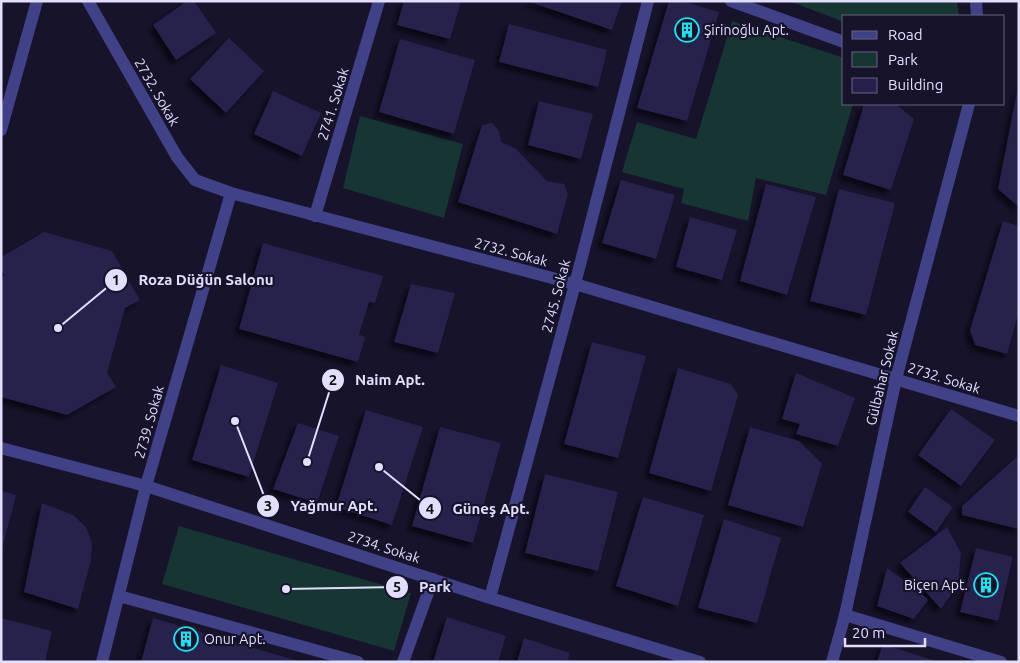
<svg xmlns="http://www.w3.org/2000/svg" width="1020" height="663" viewBox="0 0 1020 663" font-family="Ubuntu,sans-serif">
<defs>
<filter id="shadow"><feDropShadow dx="-4.5" dy="4.5" stdDeviation="2.5" flood-color="#0009"/></filter>
</defs>
<rect width="100%" height="100%" fill="#16132b"/>
<!-- green -->
<path fill="#163533" d="M 789,1 L 957,1 L 959,16 L 844,16 L 844,22 Z
M 732,21 L 844,58 L 844,104 L 853,104 L 826,195 L 756,178 L 748,221 L 681,203 L 684,189 L 622,172 L 637,122 L 696,139 Z
M 360,116 L 463,144 L 444,218 L 343,188 Z
M 179,526 L 411,593 L 394,651 L 162,584 Z"/>
<!-- building -->
<path fill="#27204c" filter="url(#shadow)" d="M 187,1 L 194,1 L 216,33 L 176,60 L 153,25 Z
M 404,1 L 461,1 L 450,39 L 397,25 Z
M 527,1 L 622,1 L 612,30 Z
M 669,1 L 682,1 L 719,12 L 687,121 L 637,108 Z
M 509,24 L 607,50 L 598,87 L 499,62 Z
M 229,38 L 264,71 L 226,113 L 190,79 Z
M 400,39 L 475,60 L 454,134 L 379,112 Z
M 1018,87 L 1019,87 L 1019,207 L 998,189 Z
M 273,91 L 321,113 L 302,156 L 254,134 Z
M 539,101 L 593,114 L 581,159 L 528,145 Z
M 864,104 L 896,104 L 914,119 L 891,190 L 843,175 Z
M 492,123 L 499,131 L 501,142 L 515,148 L 547,181 L 564,184 L 568,194 L 557,234 L 458,202 L 482,125 Z
M 621,180 L 675,195 L 656,259 L 602,243 Z
M 766,184 L 816,197 L 787,295 L 740,281 Z
M 839,189 L 895,203 L 866,315 L 810,301 Z
M 690,217 L 737,230 L 722,280 L 676,267 Z
M 1003,221 L 1019,226 L 1019,311 L 1007,354 L 975,345 L 970,330 Z
M 44,232 L 112,251 L 140,300 L 125,308 L 107,373 L 116,387 L 67,415 L 1,397 L 1,284 L 4,274 L 1,270 L 1,257 Z
M 263,243 L 383,276 L 375,303 L 369,302 L 359,335 L 365,337 L 358,362 L 239,329 Z
M 411,284 L 455,293 L 438,353 L 394,342 Z
M 592,342 L 646,356 L 618,458 L 564,444 Z
M 221,365 L 278,383 L 249,477 L 192,460 Z
M 678,368 L 731,384 L 738,395 L 711,491 L 649,473 Z
M 796,373 L 855,398 L 838,446 L 796,434 L 800,424 L 782,419 Z
M 951,409 L 995,440 L 961,486 L 918,455 Z
M 366,410 L 423,427 L 392,525 L 336,507 Z
M 298,423 L 339,436 L 317,503 L 273,489 Z
M 440,427 L 501,443 L 473,543 L 412,526 Z
M 750,427 L 799,441 L 822,464 L 803,527 L 728,505 Z
M 1019,455 L 1019,529 L 962,515 L 962,506 Z
M 545,474 L 618,492 L 598,571 L 525,553 Z
M 925,487 L 953,507 L 936,532 L 908,512 Z
M 1,491 L 16,495 L 2,549 L 1,549 Z
M 643,497 L 704,515 L 678,606 L 616,586 Z
M 42,503 L 73,515 L 86,527 L 92,543 L 91,560 L 78,609 L 24,592 Z
M 724,519 L 781,538 L 757,623 L 698,608 Z
M 947,527 L 961,553 L 958,585 L 941,609 L 900,563 Z
M 976,548 L 1013,557 L 998,621 L 960,612 Z
M 887,568 L 918,590 L 928,600 L 914,619 L 877,606 Z
M 447,617 L 506,636 L 498,662 L 433,662 Z
M 1,618 L 52,631 L 45,662 L 1,662 Z
M 153,618 L 298,661 L 298,662 L 141,662 Z
M 524,638 L 570,653 L 567,662 L 517,662 Z
M 883,644 L 932,660 L 931,662 L 877,662 Z"/>
<g fill="none" stroke-linecap="round" stroke-linejoin="round">
<!-- minor -->
<path stroke="#414188" stroke-width="12" d="M 88,1 L 177,157 L 195,180 L 231,193 L 575,284 L 1019,416
M 731,1 L 844,42
M 1,130 L 37,1
M 315,216 L 379,1
M 1,448 L 146,486 L 490,598 L 700,662
M 119,596 L 358,662
M 490,598 L 575,284 L 648,1
M 845,615 L 1001,662
M 102,662 L 146,486 L 231,193
M 403,662 L 433,579"/>
<!-- tertiary -->
<path stroke="#414188" stroke-width="12" d="M 976,1 L 977,16
M 832,662 L 845,615 L 896,379 L 969,104"/>
</g>
<!-- icons -->
<defs>
<g id="building-ring" transform="scale(1.25)"><circle r="9.5" fill="#16132b" stroke="#15e6f3" stroke-width="1.5"/><path d="M-4-6H4V6H1V3H-1V6H-4ZM-2.5-4.3h1.7v1.8h-1.7ZM.8-4.3h1.7v1.8H.8ZM-2.5-1h1.7V.8h-1.7ZM.8-1h1.7V.8H.8Z" fill="#15e6f3"/></g>
</defs>
<g fill-rule="evenodd">
<use href="#building-ring" x="687" y="30"/>
<use href="#building-ring" x="986" y="585"/>
<use href="#building-ring" x="186" y="639"/>
</g>
<g text-anchor="middle" dominant-baseline="central" stroke-width="4.5" stroke-linejoin="round" paint-order="stroke">
<!-- poi labels -->
<g font-size="14" fill="#e1dffd" stroke="#16132b" text-anchor="start">
<text x="704" y="30">Şirinoğlu Apt.</text>
<text x="968" y="585" text-anchor="end">Biçen Apt.</text>
<text x="204" y="639">Onur Apt.</text>
</g>
<!-- street labels -->
<g font-size="14" fill="#e1dffd" stroke="#16132b">
<text transform="translate(157 92) rotate(60)">2732. Sokak</text>
<text transform="translate(333 104) rotate(-73)">2741. Sokak</text>
<text transform="translate(511 252) rotate(15)">2732. Sokak</text>
<text transform="translate(556 296) rotate(-75)">2745. Sokak</text>
<text transform="translate(882 378) rotate(-76)">Gülbahar Sokak</text>
<text transform="translate(944 378) rotate(17)">2732. Sokak</text>
<text transform="translate(149 422) rotate(-74)">2739. Sokak</text>
<text transform="translate(384 547) rotate(18)">2734. Sokak</text>
</g>
</g>
<!-- callouts -->
<path fill="none" stroke="#e1dffd" stroke-width="2" d="M58 328L116 280M307 462L333 380M235 421L268 506M379 467L430 508M286 589L397 587"/>
<g fill="#e1dffd" stroke="#16132b" stroke-width="2">
<circle cx="58" cy="328" r="5"/>
<circle cx="307" cy="462" r="5"/>
<circle cx="235" cy="421" r="5"/>
<circle cx="379" cy="467" r="5"/>
<circle cx="286" cy="589" r="5"/>
<circle cx="116" cy="280" r="12"/>
<circle cx="333" cy="380" r="12"/>
<circle cx="268" cy="506" r="12"/>
<circle cx="430" cy="508" r="12"/>
<circle cx="397" cy="587" r="12"/>
</g>
<g font-size="15" text-anchor="middle" font-weight="bold" fill="#111">
<text x="116" y="285">1</text>
<text x="333" y="385">2</text>
<text x="268" y="511">3</text>
<text x="430" y="514">4</text>
<text x="397" y="592">5</text>
</g>
<g font-size="15" text-anchor="middle" font-weight="bold" fill="#e1dffd" stroke="#16132b" stroke-width="4.5" stroke-linejoin="round" paint-order="stroke">
<text x="206" y="285">Roza Düğün Salonu</text>
<text x="390" y="385">Naim Apt.</text>
<text x="334" y="511">Yağmur Apt.</text>
<text x="491" y="514">Güneş Apt.</text>
<text x="435" y="592">Park</text>
</g>
<!-- border -->
<rect width="1020" height="663" fill="none" stroke="#e1dffd" stroke-width="5"/>
<!-- legend -->
<rect x="842" y="15" width="162" height="90" fill="#16132b" stroke="#67657f"/>
<rect x="852" y="31" width="25" height="8" fill="#414188" stroke="#67657f"/>
<text x="888" y="40" font-size="15" fill="#e1dffd">Road</text>
<rect x="852" y="52" width="25" height="15" fill="#163533" stroke="#67657f"/>
<text x="888" y="65" font-size="15" fill="#e1dffd">Park</text>
<rect x="852" y="78" width="25" height="15" fill="#27204c" stroke="#67657f"/>
<text x="888" y="90" font-size="15" fill="#e1dffd">Building</text>
<!-- scale -->
<path d="M845 638v8h80v-8" fill="none" stroke="#e1dffd" stroke-width="2.5"/>
<text x="852" y="638" font-size="15" fill="#e1dffd" stroke="#16132b" stroke-width="4" paint-order="stroke">20 m</text>
</svg>
